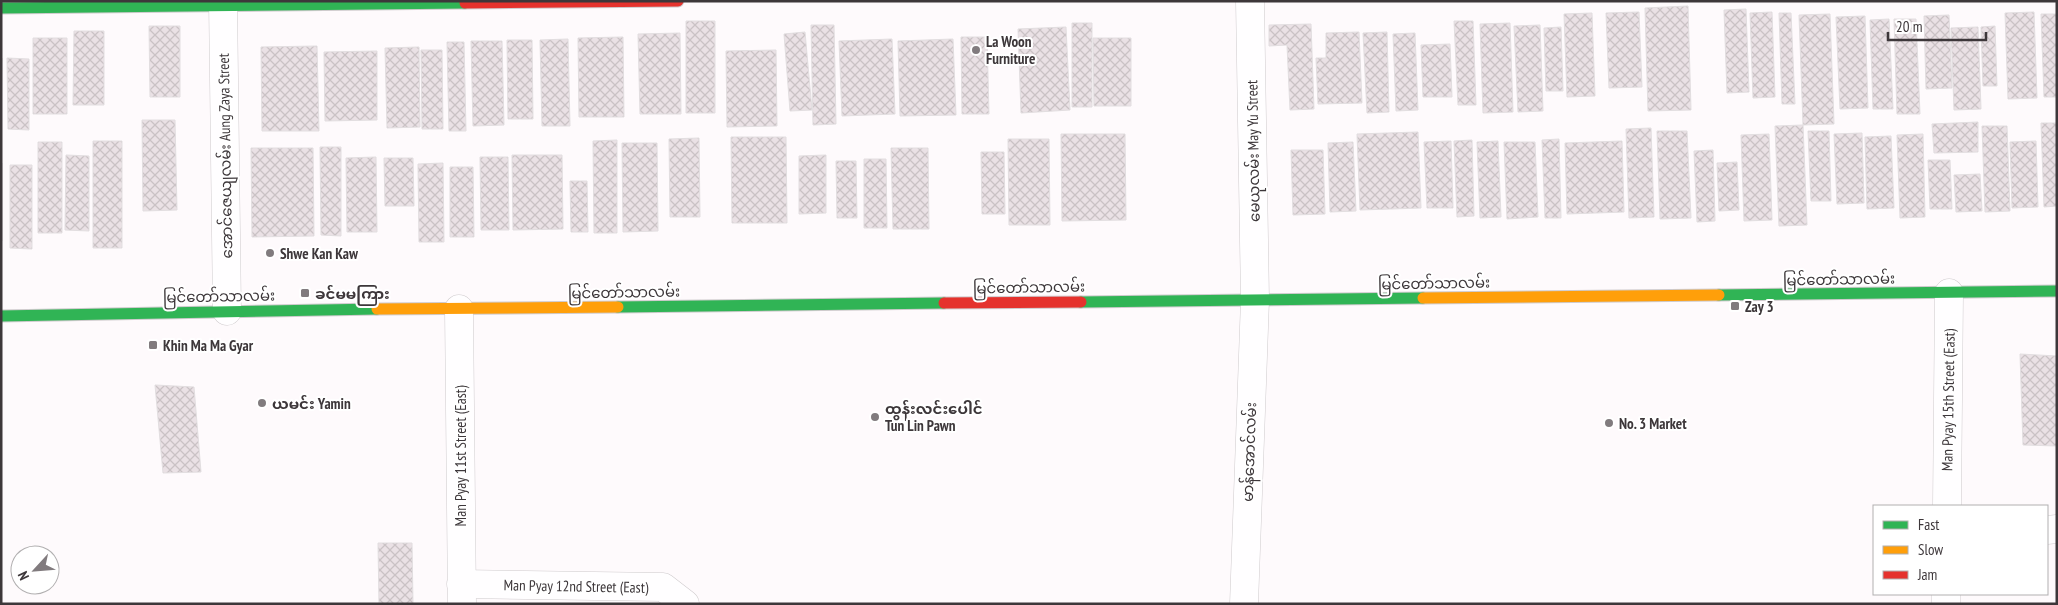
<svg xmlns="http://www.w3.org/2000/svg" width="2058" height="605" viewBox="0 0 2058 605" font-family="'PT Sans Narrow','Noto Sans Myanmar',sans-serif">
<defs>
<pattern id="building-cross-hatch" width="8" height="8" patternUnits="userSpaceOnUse" patternTransform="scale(1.25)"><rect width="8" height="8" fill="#eae1e5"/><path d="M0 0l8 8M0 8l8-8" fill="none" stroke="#cac2c5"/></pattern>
</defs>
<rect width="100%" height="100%" fill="#fefafc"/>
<!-- building -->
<path fill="url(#building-cross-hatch)" stroke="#e2dee0" d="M 1688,6 L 1691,110 L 1648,111 L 1645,8 Z
M 1746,9 L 1749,92 L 1727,93 L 1724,10 Z
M 1639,12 L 1642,87 L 1609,88 L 1606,13 Z
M 1772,12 L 1775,97 L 1753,98 L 1750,13 Z
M 2034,12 L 2037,98 L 2008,99 L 2005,13 Z
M 1592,13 L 1595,96 L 1567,97 L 1564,14 Z
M 1779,13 L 1791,13 L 1795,104 L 1782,104 Z
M 1830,14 L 1834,124 L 1803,125 L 1799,15 Z
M 2041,14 L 2057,14 L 2057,97 L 2044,97 Z
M 1949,15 L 1952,88 L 1926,89 L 1924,16 Z
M 1865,16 L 1868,108 L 1840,109 L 1836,17 Z
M 1889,19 L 1893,109 L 1873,109 L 1870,20 Z
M 1894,19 L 1916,19 L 1920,114 L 1897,114 Z
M 686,21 L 715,21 L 715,113 L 686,113 Z
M 1454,21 L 1473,21 L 1476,105 L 1458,105 Z
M 1072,23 L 1092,23 L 1092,107 L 1072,107 Z
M 1510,23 L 1513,112 L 1483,113 L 1480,24 Z
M 1311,24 L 1314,109 L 1290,110 L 1287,45 L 1269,46 L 1269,25 Z
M 811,25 L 834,25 L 836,124 L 813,125 Z
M 1540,25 L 1543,111 L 1518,112 L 1514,26 Z
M 149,26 L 180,26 L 180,97 L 150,97 Z
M 1995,26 L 1997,86 L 1983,86 L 1981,27 Z
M 1066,27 L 1070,110 L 1021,113 L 1018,29 Z
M 1561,27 L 1563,91 L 1546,91 L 1544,28 Z
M 1978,27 L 1981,109 L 1954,110 L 1951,28 Z
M 74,31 L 104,31 L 104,105 L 73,105 Z
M 805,32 L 812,110 L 790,111 L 784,34 Z
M 1359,32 L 1362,103 L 1318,104 L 1316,58 L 1326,58 L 1326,33 Z
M 1387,32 L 1389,112 L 1367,113 L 1363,33 Z
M 680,33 L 681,114 L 640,114 L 638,34 Z
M 1415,33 L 1418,110 L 1396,111 L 1393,34 Z
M 623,37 L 624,117 L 579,117 L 578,38 Z
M 961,37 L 987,37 L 989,114 L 962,114 Z
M 33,38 L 67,38 L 67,114 L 33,114 Z
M 1093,38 L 1131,38 L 1131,106 L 1094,106 Z
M 568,39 L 570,126 L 542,126 L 540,40 Z
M 892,39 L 895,114 L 842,116 L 839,41 Z
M 953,39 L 956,115 L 900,116 L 898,41 Z
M 507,40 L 532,40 L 533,119 L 508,119 Z
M 471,41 L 502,41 L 504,125 L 473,126 Z
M 447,42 L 464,42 L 466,131 L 449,131 Z
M 1450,44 L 1452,97 L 1423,97 L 1421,45 Z
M 317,46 L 319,131 L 262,131 L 261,47 Z
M 419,47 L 420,127 L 387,128 L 385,48 Z
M 421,50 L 442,50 L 443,129 L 422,129 Z
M 776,50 L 777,126 L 727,127 L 726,51 Z
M 377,51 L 377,120 L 325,121 L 324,52 Z
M 1,58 L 2,58 L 1,134 Z
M 7,58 L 29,59 L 29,130 L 8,129 Z
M 142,120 L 175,120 L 177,210 L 143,211 Z
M 1978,122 L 1978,152 L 1934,153 L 1932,124 Z
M 2041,123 L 2057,123 L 2057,206 L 2044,207 Z
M 1803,125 L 1807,225 L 1779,226 L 1775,126 Z
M 1982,126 L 2007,126 L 2010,211 L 1985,212 Z
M 1651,128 L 1654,217 L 1629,218 L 1626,129 Z
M 1657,131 L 1687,131 L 1691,218 L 1660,219 Z
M 1808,131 L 1829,131 L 1831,201 L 1811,201 Z
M 1418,132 L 1421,208 L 1360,210 L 1357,134 Z
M 1862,133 L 1864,203 L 1837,204 L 1834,134 Z
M 1061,134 L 1125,134 L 1126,220 L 1062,221 Z
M 1769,134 L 1772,220 L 1744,221 L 1741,135 Z
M 1923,134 L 1925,217 L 1900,218 L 1897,135 Z
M 1891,136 L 1894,208 L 1867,209 L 1865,137 Z
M 731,137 L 786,137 L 787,223 L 732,223 Z
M 699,138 L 700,217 L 670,217 L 669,139 Z
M 1008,139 L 1049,139 L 1050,225 L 1009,225 Z
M 1559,139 L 1561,218 L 1545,218 L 1542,140 Z
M 617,140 L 617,233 L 594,233 L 593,141 Z
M 1472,140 L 1474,216 L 1457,217 L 1454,141 Z
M 93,141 L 122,141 L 122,248 L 93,248 Z
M 1451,141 L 1453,208 L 1427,208 L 1424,142 Z
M 1498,141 L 1501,217 L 1480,218 L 1477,142 Z
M 1622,141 L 1624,212 L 1567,214 L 1565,143 Z
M 2036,141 L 2038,207 L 2012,208 L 2010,142 Z
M 38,142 L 62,142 L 62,233 L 38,233 Z
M 1353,142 L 1356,211 L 1330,212 L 1328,143 Z
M 1504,142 L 1535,142 L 1538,217 L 1507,219 Z
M 622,143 L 657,143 L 658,231 L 623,232 Z
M 320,147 L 341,147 L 341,236 L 321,235 Z
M 251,148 L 313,148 L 314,236 L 252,237 Z
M 891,148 L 928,148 L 929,229 L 893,229 Z
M 1291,150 L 1323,150 L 1325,214 L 1293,215 Z
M 1713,150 L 1715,221 L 1697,222 L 1694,151 Z
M 981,152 L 1004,152 L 1005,214 L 982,214 Z
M 66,155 L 89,156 L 89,231 L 65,230 Z
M 512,155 L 562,155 L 563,229 L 513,230 Z
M 826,155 L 826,213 L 799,214 L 799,156 Z
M 376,157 L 377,232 L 347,232 L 346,158 Z
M 480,157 L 508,157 L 509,230 L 481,230 Z
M 384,158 L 413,158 L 414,206 L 385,206 Z
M 864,159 L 886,159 L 887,228 L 864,228 Z
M 1928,160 L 1950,160 L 1952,209 L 1930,209 Z
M 836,161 L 856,161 L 857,218 L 837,218 Z
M 1737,162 L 1739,210 L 1719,211 L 1717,163 Z
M 1,163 L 2,163 L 2,241 L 1,241 Z
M 443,163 L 444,242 L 419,242 L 418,164 Z
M 10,165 L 32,165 L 32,249 L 10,248 Z
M 450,167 L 473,167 L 474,237 L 450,237 Z
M 1980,174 L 1982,211 L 1956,212 L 1954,175 Z
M 570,181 L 587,181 L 588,232 L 571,232 Z
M 2020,354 L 2057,356 L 2057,446 L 2023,445 Z
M 155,385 L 194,387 L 201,472 L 163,473 Z
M 378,543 L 412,543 L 413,604 L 379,604 Z"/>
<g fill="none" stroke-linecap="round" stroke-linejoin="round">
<!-- street casing -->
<g stroke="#cfcbcd" stroke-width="29">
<path id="street" d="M 223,1 L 227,311
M 459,309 L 462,604
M 1947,506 L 1949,293
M 2047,530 L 2057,529
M 461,584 L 663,587 L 685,604
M 1244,604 L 1255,300 L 1250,1
M 1946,604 L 1946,594"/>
</g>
<!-- fast casing -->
<g stroke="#cfcbcd" stroke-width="13">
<path id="fast" d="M 1,8 L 465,3
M 1719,295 L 2057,291
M 1081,302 L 1423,298
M 618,307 L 944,303
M 1,316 L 377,309"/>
</g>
<!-- slow casing -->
<g stroke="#cfcbcd" stroke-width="13">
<path id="slow" d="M 1423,298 L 1719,295
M 377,309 L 618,307"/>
</g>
<!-- jam casing -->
<g stroke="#cfcbcd" stroke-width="13">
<path id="jam" d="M 465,3 L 678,1
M 944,303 L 1081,302"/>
</g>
<!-- street -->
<use href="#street" stroke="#fffeff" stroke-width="28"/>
<!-- fast -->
<use href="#fast" stroke="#30b455" stroke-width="11"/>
<!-- slow -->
<use href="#slow" stroke="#ff9f0a" stroke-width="11"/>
<!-- jam -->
<use href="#jam" stroke="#e5322d" stroke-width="11"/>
</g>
<!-- markers -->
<g fill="#817b7e" stroke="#fff" stroke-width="2">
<circle cx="976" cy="50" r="5"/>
<circle cx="270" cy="253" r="5"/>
<rect x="300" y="288" width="10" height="10" rx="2.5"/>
<rect x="1730" y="301" width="10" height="10" rx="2.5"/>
<rect x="148" y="340" width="10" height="10" rx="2.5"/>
<circle cx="262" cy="403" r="5"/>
<circle cx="875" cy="417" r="5"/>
<circle cx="1609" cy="423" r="5"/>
</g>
<g text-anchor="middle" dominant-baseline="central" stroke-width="4" stroke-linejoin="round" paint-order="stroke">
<!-- poi labels -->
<g font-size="15" font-weight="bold" fill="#3d373a" stroke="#fff" text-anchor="start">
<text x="986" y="41">La Woon<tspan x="986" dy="17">Furniture</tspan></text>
<text x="280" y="253">Shwe Kan Kaw</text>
<text x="315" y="293">ခင်မမကြား</text>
<text x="1745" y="306">Zay 3</text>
<text x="163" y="345">Khin Ma Ma Gyar</text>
<text x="272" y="403">ယမင်း Yamin</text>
<text x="885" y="408">ထွန်းလင်းပေါင်<tspan x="885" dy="17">Tun Lin Pawn</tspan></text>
<text x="1619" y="423">No. 3 Market</text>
</g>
<!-- street labels -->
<g font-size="15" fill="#3d373a" stroke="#fff">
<text transform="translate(1253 151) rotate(-91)">မေယုလမ်း May Yu Street</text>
<text transform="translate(225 156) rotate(-91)">အောင်ဇေယျလမ်း Aung Zaya Street</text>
<text transform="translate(1839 279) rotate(-1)">မြင်တော်သာလမ်း</text>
<text transform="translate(1434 283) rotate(-1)">မြင်တော်သာလမ်း</text>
<text transform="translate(1029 287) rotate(-1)">မြင်တော်သာလမ်း</text>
<text transform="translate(624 292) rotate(-1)">မြင်တော်သာလမ်း</text>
<text transform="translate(219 296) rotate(-1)">မြင်တော်သာလမ်း</text>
<text transform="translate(1948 400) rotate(-89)">Man Pyay 15th Street (East)</text>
<text transform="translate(1249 452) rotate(-88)">မာန်အောင်လမ်း</text>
<text transform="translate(460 456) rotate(-90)">Man Pyay 11st Street (East)</text>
<text transform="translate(576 586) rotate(1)">Man Pyay 12nd Street (East)</text>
</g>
</g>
<!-- border -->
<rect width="2058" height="605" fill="none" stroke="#3d373a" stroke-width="5"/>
<!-- legend -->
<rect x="1873" y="505" width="175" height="90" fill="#ffffff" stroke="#b1afb0"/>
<rect x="1883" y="521" width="25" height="8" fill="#30b455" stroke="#b1afb0"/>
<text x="1918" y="530" font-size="15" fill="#3d373a">Fast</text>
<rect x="1883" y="546" width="25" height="8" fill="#ff9f0a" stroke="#b1afb0"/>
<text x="1918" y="555" font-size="15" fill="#3d373a">Slow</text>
<rect x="1883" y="571" width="25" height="8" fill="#e5322d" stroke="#b1afb0"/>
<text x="1918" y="580" font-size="15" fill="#3d373a">Jam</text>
<!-- north arrow -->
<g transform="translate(35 570) rotate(244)"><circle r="24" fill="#ffffff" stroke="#b1afb0"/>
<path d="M0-4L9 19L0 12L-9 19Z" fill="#817b7e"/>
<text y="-8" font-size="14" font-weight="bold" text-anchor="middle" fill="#3d373a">N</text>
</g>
<!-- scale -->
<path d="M1888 32v8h98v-8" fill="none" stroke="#3d373a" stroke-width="2.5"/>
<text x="1896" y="32" font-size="15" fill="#3d373a" stroke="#ffffff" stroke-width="4" paint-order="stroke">20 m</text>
</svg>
